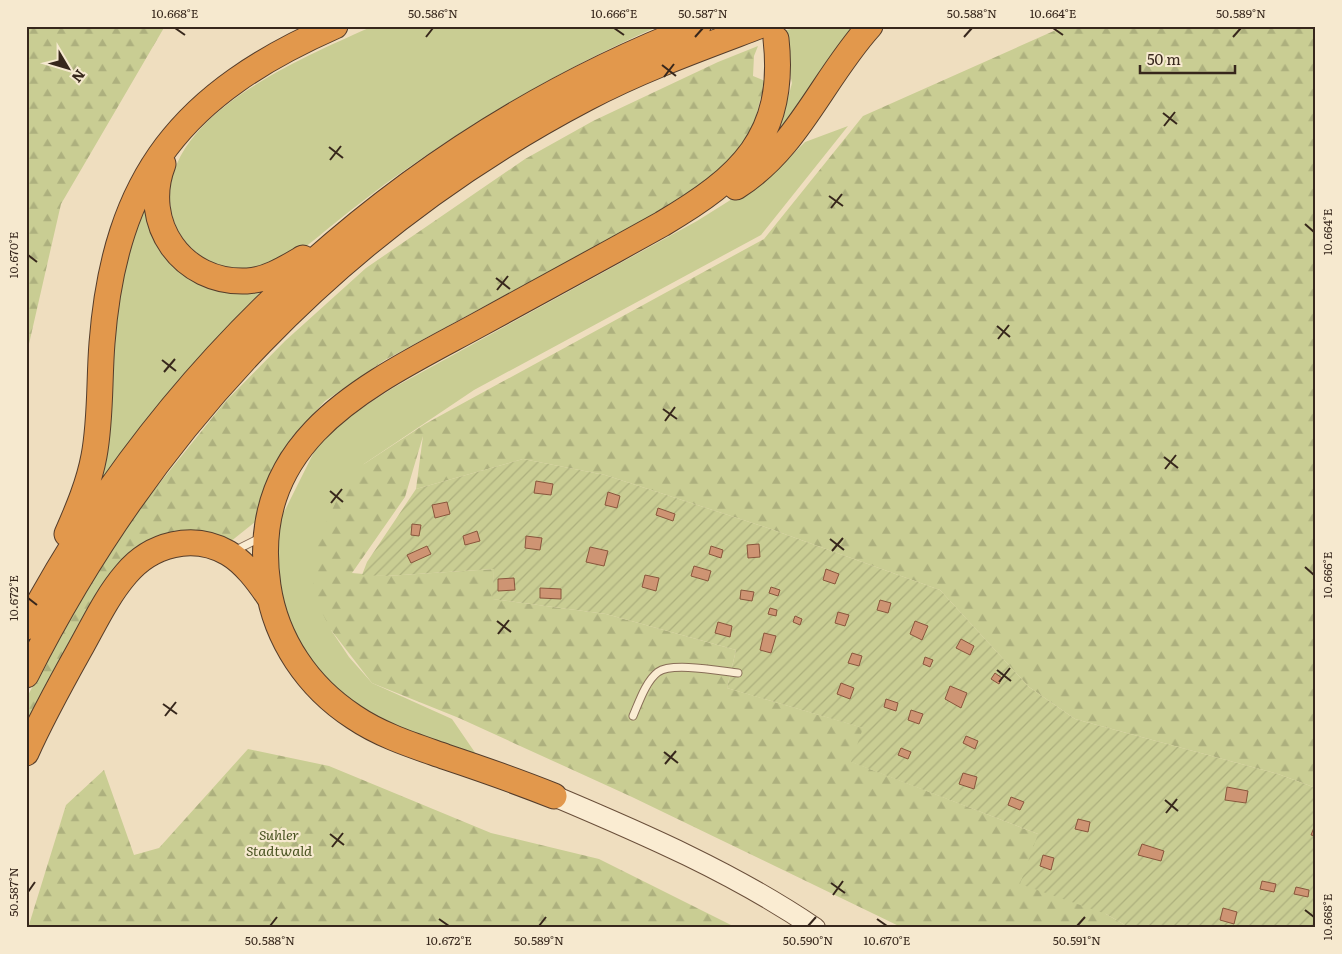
<svg xmlns="http://www.w3.org/2000/svg" width="1342" height="954" viewBox="0 0 1342 954" font-family="Literata,serif">
<defs>
<pattern id="forest-firs" width="22" height="20" patternUnits="userSpaceOnUse" patternTransform="scale(1.25)"><rect width="22" height="20" fill="#c9cd93"/><path d="M5 1l3.5 6h-7zM16 11l3.5 6h-7z" fill="#adb07e"/></pattern>
<pattern id="garden-furrows" width="10" height="10" patternUnits="userSpaceOnUse" patternTransform="scale(1.25)"><rect width="10" height="10" fill="#c9cd93"/><path d="M-1 1l2-2M0 10L10 0M9 11l2-2" fill="none" stroke="#adb07e"/></pattern>
</defs>
<rect width="100%" height="100%" fill="#efdebf"/>
<!-- grass -->
<path fill="#c9cd93" d="M 373,26 L 659,26 C 568,66 483,115 402,172 C 379,188 356,206 335,223 C 316,238 295,258 273,265 C 244,275 217,271 195,251 C 179,238 170,218 170,197 C 170,111 307,56 373,26 Z
M 807,26 L 859,26 L 779,133 L 792,83 L 781,31 Z
M 848,126 L 761,235 L 474,390 L 364,464 L 331,630 L 349,657 L 372,683 L 452,719 L 476,754 L 391,731 L 328,687 L 290,627 L 278,592 L 277,526 L 314,452 L 329,433 L 354,413 L 393,388 L 697,221 L 775,172 L 805,142 Z
M 154,175 L 172,252 L 272,281 C 204,348 146,421 90,497 L 114,281 Z"/>
<!-- forest -->
<path fill="url(#forest-firs)" d="M 26,26 L 165,26 L 61,204 L 26,357 Z
M 1065,26 L 1316,26 L 1316,788 L 1278,774 L 1075,719 L 1029,687 L 940,590 L 765,527 L 605,475 L 523,459 L 416,489 L 423,436 L 405,497 L 352,573 L 386,576 L 494,569 L 493,599 L 606,614 L 736,650 L 727,688 L 864,728 L 852,762 L 1038,834 L 1106,914 L 1130,928 L 903,928 L 632,797 L 459,718 L 372,683 L 331,630 L 312,593 L 318,540 L 341,491 L 364,464 L 425,424 L 764,239 L 863,116 Z
M 758,46 L 754,56 L 753,76 L 765,81 L 754,124 L 743,146 L 712,178 L 654,215 L 385,360 L 325,401 L 291,438 L 273,468 L 261,500 L 255,522 L 230,542 C 193,530 185,525 148,542 L 26,739 L 27,697 L 73,611 L 138,510 L 225,402 L 285,341 L 366,268 L 525,159 L 593,121 L 718,62 Z
M 248,749 L 329,766 L 491,833 L 599,859 L 737,928 L 28,928 L 66,805 L 104,770 L 134,855 L 159,848 Z"/>
<!-- garden -->
<path fill="url(#garden-furrows)" d="M 523,459 L 605,475 L 765,527 L 940,590 L 1029,687 L 1075,719 L 1278,774 L 1316,788 L 1316,928 L 1130,928 L 1106,914 L 1020,884 L 1038,834 L 851,762 L 863,728 L 727,688 L 736,650 L 606,614 L 492,599 L 494,569 L 386,576 L 362,575 L 367,562 L 416,489 Z"/>
<!-- building -->
<path fill="#ce9473" stroke="#88563c" d="M 536,481 L 553,484 L 551,495 L 534,493 Z
M 608,492 L 620,496 L 617,508 L 605,505 Z
M 447,502 L 450,514 L 435,518 L 432,505 Z
M 658,508 L 675,514 L 673,521 L 656,515 Z
M 412,524 L 421,525 L 419,536 L 411,535 Z
M 477,531 L 480,541 L 465,545 L 463,536 Z
M 526,536 L 542,538 L 540,550 L 525,548 Z
M 759,544 L 760,557 L 748,558 L 747,545 Z
M 427,546 L 431,554 L 411,563 L 407,555 Z
M 711,546 L 723,550 L 721,558 L 709,554 Z
M 590,547 L 608,551 L 604,566 L 586,562 Z
M 694,566 L 711,571 L 708,581 L 691,576 Z
M 826,569 L 839,574 L 835,584 L 823,580 Z
M 645,575 L 659,578 L 656,591 L 642,587 Z
M 514,578 L 515,590 L 498,591 L 498,579 Z
M 771,587 L 780,590 L 778,596 L 769,593 Z
M 540,588 L 561,589 L 561,599 L 540,598 Z
M 741,590 L 754,592 L 752,601 L 740,599 Z
M 880,600 L 891,603 L 888,613 L 877,610 Z
M 770,608 L 777,610 L 776,616 L 768,614 Z
M 838,612 L 849,615 L 845,626 L 835,623 Z
M 795,616 L 802,619 L 800,625 L 793,622 Z
M 915,621 L 928,626 L 922,640 L 910,634 Z
M 718,622 L 732,626 L 730,637 L 715,633 Z
M 764,633 L 776,636 L 771,653 L 760,650 Z
M 961,639 L 974,646 L 970,655 L 956,648 Z
M 852,653 L 862,656 L 859,666 L 848,663 Z
M 925,657 L 933,660 L 930,667 L 923,664 Z
M 995,673 L 1002,678 L 999,684 L 991,679 Z
M 841,683 L 854,688 L 850,699 L 837,694 Z
M 950,686 L 967,693 L 961,708 L 945,699 Z
M 886,699 L 898,703 L 896,711 L 884,707 Z
M 911,710 L 923,714 L 919,724 L 908,720 Z
M 966,736 L 978,741 L 975,749 L 963,743 Z
M 901,748 L 911,752 L 908,759 L 898,755 Z
M 963,773 L 977,777 L 974,789 L 959,784 Z
M 1227,787 L 1248,791 L 1246,803 L 1225,800 Z
M 1011,797 L 1024,802 L 1020,810 L 1008,805 Z
M 1078,819 L 1090,822 L 1088,832 L 1075,829 Z
M 1315,825 L 1316,826 L 1316,836 L 1311,835 Z
M 1142,844 L 1164,851 L 1161,861 L 1138,855 Z
M 1043,855 L 1054,858 L 1051,870 L 1040,866 Z
M 1262,881 L 1276,884 L 1274,892 L 1260,889 Z
M 1296,887 L 1309,890 L 1308,897 L 1294,894 Z
M 1223,908 L 1237,912 L 1234,924 L 1220,920 Z"/>
<g fill="none" stroke-linecap="round" stroke-linejoin="round">
<!-- lane casing -->
<g stroke="#886e57" stroke-width="9">
<path id="lane" d="M 234,551 L 262,537
M 633,716 C 639,702 646,681 658,672 C 672,662 720,671 738,673"/>
</g>
<!-- secondary casing -->
<g stroke="#6a4f3a" stroke-width="22">
<path id="secondary" d="M 554,796 C 644,834 734,873 815,928"/>
</g>
<!-- highway casing -->
<g stroke="#553d2b" stroke-width="27">
<path id="highway" d="M 163,164 C 140,223 182,284 247,281 C 267,280 286,268 303,258
M 736,187 C 798,148 822,79 870,26
M 67,534 C 78,509 89,483 94,456 C 101,419 99,380 102,343 C 115,175 183,93 335,26
M 26,627 C 170,355 411,137 698,26
M 26,675 C 151,427 341,227 587,98 C 642,69 701,48 759,26
M 26,753 C 42,717 61,683 80,649 C 94,624 107,596 126,574 C 151,544 193,533 228,553 C 245,563 258,581 269,597
M 554,796 C 519,782 482,769 446,757 C 415,746 382,736 354,717 C 308,687 276,640 268,586 C 246,437 370,384 478,325 C 540,291 601,258 662,224 C 740,178 787,137 776,39"/>
</g>
<!-- lane -->
<use href="#lane" stroke="#faecd2" stroke-width="7"/>
<!-- secondary -->
<use href="#secondary" stroke="#faecd2" stroke-width="20"/>
<!-- highway -->
<use href="#highway" stroke="#e2984c" stroke-width="25"/>
</g>
<!-- ticks -->
<path fill="none" stroke="#37271c" stroke-width="2" d="M 175,28 L 185,35M 614,28 L 624,35M 1053,28 L 1063,35M 426,37 L 433,28M 695,37 L 703,28M 964,37 L 972,28M 1233,37 L 1241,28M 662,65 L 676,76M 664,77 L 674,64M 1163,113 L 1177,124M 1164,126 L 1175,112M 329,147 L 343,158M 330,160 L 341,146M 829,196 L 843,206M 831,208 L 842,194M 1305,224 L 1314,232M 28,255 L 37,262M 496,278 L 510,289M 497,290 L 508,276M 997,326 L 1010,337M 998,339 L 1009,325M 162,360 L 176,371M 164,372 L 175,359M 663,409 L 677,419M 665,421 L 675,407M 1164,457 L 1178,468M 1165,469 L 1176,455M 330,491 L 343,502M 331,503 L 342,489M 830,539 L 844,550M 832,551 L 843,538M 1305,567 L 1314,575M 28,598 L 37,605M 497,621 L 511,632M 498,634 L 509,620M 997,670 L 1011,681M 999,682 L 1010,668M 163,704 L 177,714M 165,716 L 176,702M 664,752 L 678,763M 665,764 L 676,751M 1165,800 L 1178,811M 1166,813 L 1177,799M 330,834 L 344,845M 332,847 L 343,833M 831,883 L 845,893M 28,892 L 35,882M 833,895 L 843,881M 1305,910 L 1314,917M 439,919 L 449,926M 877,919 L 887,926M 270,926 L 277,917M 539,926 L 546,917M 808,926 L 816,917M 1077,926 L 1085,917"/>
<g text-anchor="middle" dominant-baseline="central" stroke-width="4.5" stroke-linejoin="round" paint-order="stroke">
<!-- park labels -->
<g font-size="14" font-style="italic" fill="#4a5422" stroke="#f6e9cf">
<text x="279" y="834">Suhler<tspan x="279" dy="16">Stadtwald</tspan></text>
</g>
</g>
<!-- border -->
<rect width="1342" height="954" fill="none" stroke="#f6e9cf" stroke-width="55"/>
<!-- north arrow -->
<g transform="translate(68 68) rotate(128)" stroke="#f6e9cf" stroke-width="4" paint-order="stroke">
<path d="M0-4L9 19L0 12L-9 19Z" fill="#37271c"/>
<text y="-8" font-size="14" font-weight="bold" text-anchor="middle" fill="#37271c">N</text>
</g>
<!-- scale -->
<path d="M1140 65v8h95v-8" fill="none" stroke="#37271c" stroke-width="2.5"/>
<text x="1147" y="65" font-size="15" fill="#37271c" stroke="#f6e9cf" stroke-width="4" paint-order="stroke">50 m</text>
<rect x="28" y="28" width="1286" height="898" fill="none" stroke="#37271c" stroke-width="2"/>
<g font-size="12" text-anchor="middle" fill="#37271c">
<text x="175" y="18">10.668°E</text>
<text x="433" y="18">50.586°N</text>
<text x="614" y="18">10.666°E</text>
<text x="703" y="18">50.587°N</text>
<text x="972" y="18">50.588°N</text>
<text x="1053" y="18">10.664°E</text>
<text x="1241" y="18">50.589°N</text>
<text transform="translate(1328 232) rotate(-90)" y="4">10.664°E</text>
<text transform="translate(14 255) rotate(-90)" y="4">10.670°E</text>
<text transform="translate(1328 575) rotate(-90)" y="4">10.666°E</text>
<text transform="translate(14 598) rotate(-90)" y="4">10.672°E</text>
<text transform="translate(14 892) rotate(-90)" y="4">50.587°N</text>
<text transform="translate(1328 917) rotate(-90)" y="4">10.668°E</text>
<text x="270" y="945">50.588°N</text>
<text x="449" y="945">10.672°E</text>
<text x="539" y="945">50.589°N</text>
<text x="808" y="945">50.590°N</text>
<text x="887" y="945">10.670°E</text>
<text x="1077" y="945">50.591°N</text>
</g>
</svg>
